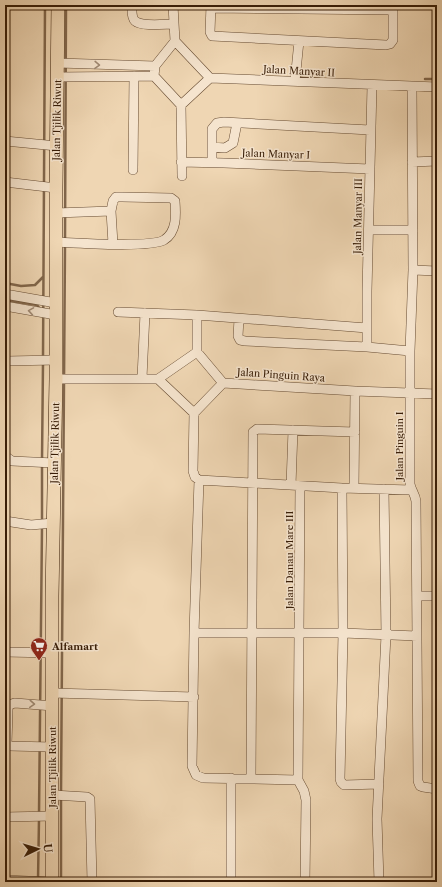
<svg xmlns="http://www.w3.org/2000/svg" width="442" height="887" viewBox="0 0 442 887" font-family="'Libre Caslon Text',serif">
<rect width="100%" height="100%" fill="#efd6b3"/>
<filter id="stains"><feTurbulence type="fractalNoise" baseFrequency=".005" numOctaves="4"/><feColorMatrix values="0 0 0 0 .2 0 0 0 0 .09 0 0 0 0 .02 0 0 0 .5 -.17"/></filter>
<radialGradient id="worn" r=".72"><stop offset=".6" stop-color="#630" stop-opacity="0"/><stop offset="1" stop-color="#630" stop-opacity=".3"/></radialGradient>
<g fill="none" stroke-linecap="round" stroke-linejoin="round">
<!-- stream -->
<path stroke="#81664b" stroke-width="2.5" d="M 425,79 L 437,79
M 65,240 L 66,5
M 5,283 L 21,286 L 35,285 L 43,277
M 5,300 L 37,305 L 40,309
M 43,358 L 45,5
M 42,460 L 43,363
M 42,522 L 42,465
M 61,794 L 65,245
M 39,814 L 42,527
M 38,880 L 39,819
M 61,882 L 61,799"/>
<!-- minor casing -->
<g stroke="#664b32" stroke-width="10">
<path id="minor" d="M 132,5 C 132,10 131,17 135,21 C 142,27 165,24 174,24
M 173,5 L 175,41 L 155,66 L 154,76 L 181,105 L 182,176
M 211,5 L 210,32 L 212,36 L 386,45 L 390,44 L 393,40 L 393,5
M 211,8 L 393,10
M 175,41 L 210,78 L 437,87
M 58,63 L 155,66
M 58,77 L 154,76
M 295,81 L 299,41
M 412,87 L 413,270 L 410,351 L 410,484 C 411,490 415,494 416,501 L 418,781 L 420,786 L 423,787 L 437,789
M 181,105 L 210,78
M 5,141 L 57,146
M 212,147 L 225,148 L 233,143 L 237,123
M 181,162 L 224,163 L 370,169
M 212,162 L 212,129 L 217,123 L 224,122 L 370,130
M 412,162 L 437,161
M 133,170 L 134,76
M 5,182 L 56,188
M 111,211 L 113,244
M 56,213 L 111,211 L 113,201 L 116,197 L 122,197 L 171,198 L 175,201 C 176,215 177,232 164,240 C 150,248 77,243 57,242
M 369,230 L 413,230
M 413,270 L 437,271
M 5,294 L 56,303
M 5,306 L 56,315
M 118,312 L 197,315 L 367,328
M 239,319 L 238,336 L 240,340 L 245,341 L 367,347 L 410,351
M 367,347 L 367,291 L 372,86
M 197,352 L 223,383
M 5,362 L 7,361 L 56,360
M 142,378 L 145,313
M 56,379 L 158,379 L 197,352 L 197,315
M 158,379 L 194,413 L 193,471 L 195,477 L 199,480 L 342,488 L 411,490
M 355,391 L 437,394
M 194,413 L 223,383 L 355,391 L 354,488
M 5,456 L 12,461 L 54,463
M 199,480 L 194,633 L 192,766 L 196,775 L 203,778 L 298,780
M 291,485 L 293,430
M 300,486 L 298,780 L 304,791 L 306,800 L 305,882
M 342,488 L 343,633 L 340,779 L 341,782 L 344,785 L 379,784
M 5,521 L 31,525 L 53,523
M 418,596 L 437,596
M 194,633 L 343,633 L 417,636
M 5,652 L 53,653
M 53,693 L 194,697
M 52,747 L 9,746 L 7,743 L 8,711 C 8,705 10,704 15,703 L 53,706
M 251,778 L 253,432 L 257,429 L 355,432
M 53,795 L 87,797 L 90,799 L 92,882
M 5,817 L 52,816
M 5,880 L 52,882
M 231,882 L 231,778
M 379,882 L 377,819 L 386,635 L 384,489"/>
</g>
<!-- highway casing -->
<g stroke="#381d07" stroke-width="14">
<path id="highway" d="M 52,882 L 52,596 L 56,379 L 56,188 L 58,5"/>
</g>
<!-- minor -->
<use href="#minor" stroke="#f5e4ce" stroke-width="9"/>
<!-- highway -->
<use href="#highway" stroke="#efd6b3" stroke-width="13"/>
</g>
<!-- one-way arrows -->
<defs><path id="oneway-chevron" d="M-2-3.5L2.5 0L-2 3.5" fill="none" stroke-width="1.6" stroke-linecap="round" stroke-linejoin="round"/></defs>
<g stroke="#a08a74">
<use href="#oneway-chevron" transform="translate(97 65) rotate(2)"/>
<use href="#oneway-chevron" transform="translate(31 311) rotate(-171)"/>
<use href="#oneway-chevron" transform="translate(32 704) rotate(4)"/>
</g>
<!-- icons -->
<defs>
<g id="supermarket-pin" transform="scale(0.9)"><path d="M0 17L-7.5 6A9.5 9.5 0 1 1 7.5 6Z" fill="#8f2418" stroke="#f5e4ce"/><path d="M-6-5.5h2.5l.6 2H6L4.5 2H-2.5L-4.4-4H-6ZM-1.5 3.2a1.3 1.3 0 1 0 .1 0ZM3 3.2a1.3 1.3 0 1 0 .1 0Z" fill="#fff"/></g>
</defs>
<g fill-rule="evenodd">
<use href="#supermarket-pin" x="39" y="646"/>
</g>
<g text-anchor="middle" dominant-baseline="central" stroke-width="3" stroke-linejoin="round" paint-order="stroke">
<!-- street labels -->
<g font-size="10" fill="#381d07" stroke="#f5e4ce">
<text transform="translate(299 71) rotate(3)">Jalan Manyar II</text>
<text transform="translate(57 120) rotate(-89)">Jalan Tjilik Riwut</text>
<text transform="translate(276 154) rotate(2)">Jalan Manyar I</text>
<text transform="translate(358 216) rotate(-89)">Jalan Manyar III</text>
<text transform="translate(281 375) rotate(4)">Jalan Pinguin Raya</text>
<text transform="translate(55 443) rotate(-89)">Jalan Tjilik Riwut</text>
<text transform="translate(399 446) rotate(-90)">Jalan Pinguin I</text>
<text transform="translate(289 560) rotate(-90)">Jalan Danau Mare III</text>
<text transform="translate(52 767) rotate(-90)">Jalan Tjilik Riwut</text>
</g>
<!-- poi labels -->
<g font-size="10" font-weight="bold" fill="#381d07" stroke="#f5e4ce" text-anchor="start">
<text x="52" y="646">Alfamart</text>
</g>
</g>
<!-- margin -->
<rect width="442" height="887" fill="none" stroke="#efd6b3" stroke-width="20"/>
<rect x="6" y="6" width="430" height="875" fill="none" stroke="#381d07" stroke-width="2"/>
<rect x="10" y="10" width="422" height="867" fill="none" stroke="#381d07"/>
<!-- north arrow -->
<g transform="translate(38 849) rotate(85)" stroke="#f5e4ce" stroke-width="3" paint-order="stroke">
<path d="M0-3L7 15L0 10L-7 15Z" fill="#381d07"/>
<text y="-6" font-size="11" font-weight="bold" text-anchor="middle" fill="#381d07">U</text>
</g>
<rect width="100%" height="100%" filter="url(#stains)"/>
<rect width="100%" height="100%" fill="url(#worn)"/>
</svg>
